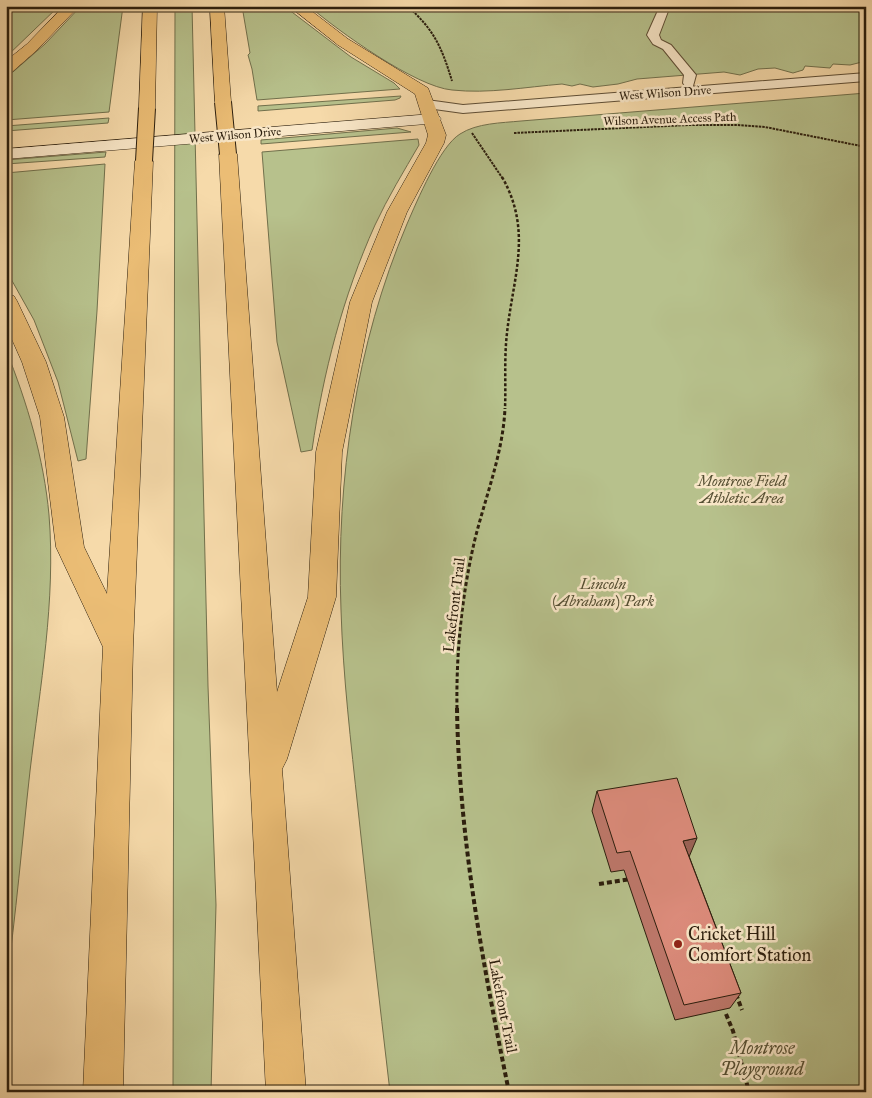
<svg xmlns="http://www.w3.org/2000/svg" width="872" height="1098" viewBox="0 0 872 1098" font-family="'IM FELL Great Primer',serif">
<rect width="100%" height="100%" fill="#f6daaa"/>
<filter id="stains"><feTurbulence type="fractalNoise" baseFrequency=".004" numOctaves="4"/><feColorMatrix values="0 0 0 0 .2 0 0 0 0 .09 0 0 0 0 .02 0 0 0 .5 -.17"/></filter>
<radialGradient id="worn" r=".72"><stop offset=".6" stop-color="#630" stop-opacity="0"/><stop offset="1" stop-color="#630" stop-opacity=".3"/></radialGradient>
<!-- green -->
<path fill="#b7c18c" stroke="#71704c" d="M 6,6 L 59,6 L 6,57 Z
M 81,6 L 123,6 L 109,112 L 6,120 L 6,78 L 45,44 Z
M 175,6 L 192,6 L 208,686 L 216,905 L 211,1092 L 173,1092 Z
M 242,6 L 284,6 L 351,57 L 394,83 L 400,89 L 257,100 L 252,69 L 248,55 L 250,53 Z
M 309,6 L 866,6 L 866,61 L 850,65 L 833,64 L 830,68 L 805,66 L 803,70 L 793,73 L 775,68 L 758,69 L 740,75 L 724,72 L 637,79 L 618,84 L 593,87 L 580,84 L 572,86 L 562,84 C 526,87 488,94 452,90 C 416,87 338,31 309,6 Z
M 866,93 L 866,1092 L 390,1092 C 379,998 368,903 358,809 C 351,743 343,677 341,610 C 336,480 356,344 407,224 C 417,201 440,146 460,134 C 477,123 501,123 521,121 Z
M 401,96 L 400,98 L 395,100 L 258,111 L 258,106 Z
M 109,118 L 108,123 L 6,131 L 6,126 Z
M 397,128 L 411,132 L 261,144 L 261,140 Z
M 418,139 L 419,145 C 404,171 388,197 375,225 C 343,296 323,373 312,450 L 301,452 L 277,342 L 262,152 Z
M 106,152 L 105,157 L 6,164 L 6,160 Z
M 105,164 L 97,311 L 86,459 L 78,461 L 58,382 L 34,320 L 6,270 L 6,173 Z
M 6,350 C 27,402 44,459 49,515 C 56,600 40,687 30,771 C 22,843 16,915 6,986 Z"/>
<g fill="none" stroke-linecap="round" stroke-linejoin="round">
<!-- lane casing -->
<g stroke="#5e4d34" stroke-width="2">
<path id="lane" d="M 670,6 L 659,35 L 661,40 L 671,45 L 696,75 L 693,86 L 685,86 L 683,83 L 684,75 L 663,49 L 653,44 L 647,35 L 660,6 Z
M 866,73 L 866,81 L 463,113 L 427,108 L 421,104 L 427,100 L 463,105 Z"/>
</g>
<!-- secondary casing -->
<g stroke="#2b1e0d" stroke-width="1">
<path id="secondary" d="M 432,114 L 438,115 L 441,119 L 438,123 L 6,159 L 6,149 Z"/>
</g>
<!-- highway casing -->
<g stroke="#2b1e0d" stroke-width="1">
<path id="highway" d="M 64,6 L 79,6 L 37,50 L 12,72 L 6,74 L 6,61 L 27,44 Z
M 143,6 L 157,6 L 155,108 L 153,112 L 141,112 L 139,108 Z
M 210,6 L 224,6 L 231,102 L 229,106 L 217,106 L 215,102 Z
M 289,6 L 305,6 L 348,39 L 428,88 L 446,135 L 444,143 L 407,212 L 372,302 L 342,452 L 336,597 L 287,759 L 282,769 L 306,1092 L 266,1092 L 219,154 L 222,150 L 228,149 L 234,150 L 237,154 L 277,692 L 308,597 L 316,452 L 350,302 L 387,212 L 426,143 L 428,135 L 415,94 L 338,45 Z
M 144,156 L 150,157 L 153,161 L 133,647 L 123,1092 L 83,1092 L 103,647 L 56,547 L 40,417 L 22,362 L 6,326 L 6,295 L 14,296 L 17,301 L 46,362 L 64,417 L 84,547 L 107,594 L 135,161 L 138,157 Z"/>
</g>
<!-- path-far3 -->
<path stroke="#2b1e0d" stroke-width="2" stroke-dasharray="2.5 1" stroke-linecap="butt" d="M 407,6 C 434,29 442,48 452,81
M 472,133 L 503,179
M 514,133 L 689,125 L 737,125 L 765,127 L 866,147"/>
<!-- path-far2 -->
<path stroke="#2b1e0d" stroke-width="2.5" stroke-dasharray="3 2" stroke-linecap="butt" d="M 502,177 C 533,231 513,277 507,333 C 504,359 506,384 505,409"/>
<!-- path-far1 -->
<path stroke="#2b1e0d" stroke-width="3" stroke-dasharray="4 2.5" stroke-linecap="butt" d="M 457,709 C 456,652 462,594 475,539 C 486,495 503,453 505,408"/>
<!-- path -->
<path stroke="#2b1e0d" stroke-width="4" stroke-dasharray="5 3" stroke-linecap="butt" d="M 457,708 C 459,838 483,965 509,1092
M 599,884 L 631,879
M 736,994 L 742,1010
M 726,1014 L 733,1031 L 749,1092"/>
<!-- lane -->
<use href="#lane" fill="#f9e7c8" fill-rule="evenodd"/>
<!-- secondary -->
<use href="#secondary" fill="#f9e7c8" fill-rule="evenodd"/>
<!-- highway -->
<use href="#highway" fill="#ebbd75" fill-rule="evenodd"/>
<!-- highway-bridge casing -->
<g stroke="#2b1e0d" stroke-width="18" stroke-linecap="butt">
<path id="highway-bridge" d="M 223,102 L 228,154
M 144,161 L 147,108"/>
</g>
<!-- highway-bridge -->
<use href="#highway-bridge" stroke="#ebbd75" stroke-width="16"/>
</g>
<!-- wall -->
<path fill="#be786b" stroke="#2b1e0d" d="M 597,791 L 689,856 L 741,993 L 730,1008 L 675,1020 L 624,870 L 611,872 L 592,811 Z"/>
<!-- shaded-wall -->
<path fill="#9b6257" stroke="#2b1e0d" d="M 697,838 L 689,857 L 683,841 Z"/>
<!-- building -->
<path fill="#dd8c7c" stroke="#2b1e0d" d="M 677,778 L 697,838 L 683,841 L 741,993 L 684,1005 L 630,851 L 617,853 L 597,791 Z"/>
<!-- markers -->
<circle fill="#8f2418" stroke="#f9e7c8" stroke-width="2" cx="678" cy="944" r="5"/>
<g text-anchor="middle" dominant-baseline="central" stroke-width="5" stroke-linejoin="round" paint-order="stroke">
<!-- far-street labels -->
<g font-size="12" fill="#2b1e0d" stroke="#f9e7c8">
<text transform="translate(665 93) rotate(-4)">West Wilson Drive</text>
<text transform="translate(670 119) rotate(-2)">Wilson Avenue Access Path</text>
<text transform="translate(235 135) rotate(-5)">West Wilson Drive</text>
</g>
<!-- park labels -->
<g font-size="15" font-style="italic" fill="#554f33" stroke="#f9e7c8">
<text x="742" y="481">Montrose Field<tspan x="742" dy="17">Athletic Area</tspan></text>
<text x="603" y="584">Lincoln<tspan x="603" dy="17">(Abraham) Park</tspan></text>
</g>
<!-- street labels -->
<g font-size="15" fill="#2b1e0d" stroke="#f9e7c8">
<text transform="translate(454 605) rotate(-83)">Lakefront Trail</text>
<text transform="translate(503 1006) rotate(79)">Lakefront Trail</text>
</g>
<!-- near-poi labels -->
<g font-size="18" fill="#2b1e0d" stroke="#f9e7c8" text-anchor="start">
<text x="688" y="934">Cricket Hill<tspan x="688" dy="21">Comfort Station</tspan></text>
</g>
<!-- near-park labels -->
<g font-size="18" font-style="italic" fill="#554f33" stroke="#f9e7c8">
<text x="762" y="1048">Montrose<tspan x="762" dy="21">Playground</tspan></text>
</g>
</g>
<!-- margin -->
<rect width="872" height="1098" fill="none" stroke="#f6daaa" stroke-width="25"/>
<rect x="8" y="8" width="857" height="1083" fill="none" stroke="#2b1e0d" stroke-width="2.5"/>
<rect x="12" y="12" width="847" height="1073" fill="none" stroke="#2b1e0d"/>
<rect width="100%" height="100%" filter="url(#stains)"/>
<rect width="100%" height="100%" fill="url(#worn)"/>
</svg>
